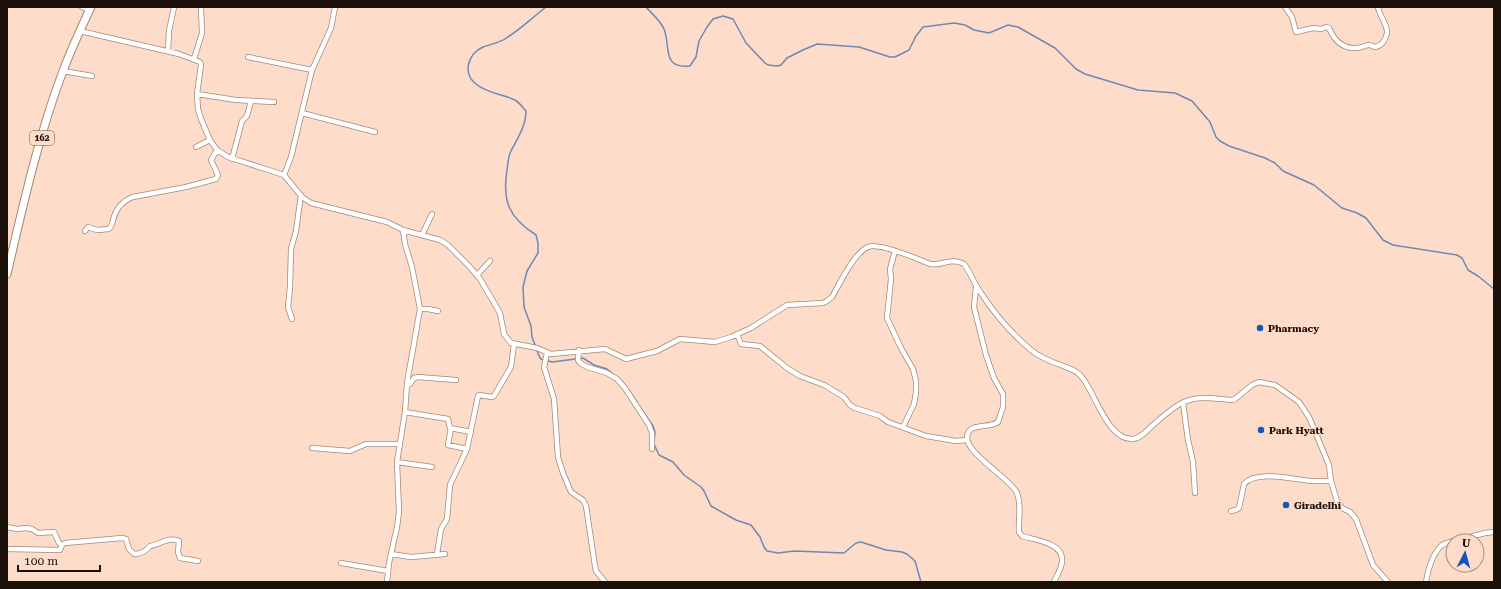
<svg xmlns="http://www.w3.org/2000/svg" width="1501" height="589" viewBox="0 0 1501 589" font-family="'Roboto Serif',serif">
<rect width="100%" height="100%" fill="#fdddc9"/>
<g fill="none" stroke-linecap="round" stroke-linejoin="round">
<!-- stream -->
<path stroke="#7088b4" stroke-width="1.5" d="M 546,7 C 533,17 522,28 508,37 C 500,43 491,44 483,47 C 468,54 462,73 476,84 C 488,94 503,94 515,100 C 520,103 523,108 526,111 C 526,126 517,139 511,151 C 508,157 508,164 507,170 C 502,201 509,218 536,235 L 538,243 L 538,253 L 527,271 L 523,287 L 524,307 L 531,326 L 532,337 L 539,356 L 541,359 L 552,362 L 583,358 L 594,365 L 607,369 L 622,381 L 637,402
M 646,7 C 652,14 660,20 664,29 C 671,46 661,69 690,66 L 696,57 L 699,41 L 707,27 L 713,19 L 723,16 L 733,19 L 746,43 L 765,63 L 768,65 L 777,66 L 781,65 L 787,58 L 803,50 L 817,44 L 859,47 L 890,57 L 895,57 L 909,50 L 916,36 L 923,27 L 954,23 L 965,25 L 974,30 L 989,33 L 1008,25 L 1018,27 L 1055,48 L 1076,69 L 1085,74 L 1138,90 L 1175,93 L 1192,101 L 1210,122 L 1216,137 L 1220,141 L 1229,146 L 1265,158 L 1275,163 L 1283,171 L 1314,185 L 1342,208 L 1357,213 L 1366,218 L 1383,240 L 1393,245 L 1457,255 L 1462,258 L 1468,270 L 1478,276 L 1494,289
M 639,406 L 653,426 L 655,432 L 654,444 L 659,455 L 673,462 L 684,475 L 701,487 L 704,491 L 711,506 L 736,520 L 751,525 L 760,537 L 764,547 L 767,551 L 778,553 L 794,551 L 844,553 L 856,543 L 861,542 L 886,550 L 902,552 L 907,554 L 915,561 L 921,582"/>
<!-- street casing -->
<g stroke="#a58875" stroke-width="6">
<path id="street" d="M 82,7 L 89,10
M 1285,7 L 1292,17 L 1296,32 L 1313,28 L 1321,29 L 1326,27 L 1329,28 C 1334,40 1343,49 1357,48 C 1361,48 1365,45 1369,45 C 1371,45 1374,47 1375,47 C 1382,46 1386,39 1387,33 C 1388,25 1379,15 1378,7
M 80,31 L 179,54 L 200,62 L 201,65 L 197,94 L 198,109 L 201,119 L 210,140 L 217,150 L 228,157 L 284,175 L 302,197 L 311,203 L 387,222 L 403,230 L 440,240 L 448,245 L 469,266 L 480,279 L 500,313 L 504,334 L 511,343 L 537,348 L 551,354 L 605,349 L 626,359 L 657,351 L 680,339 L 715,342 L 731,337 L 751,328 L 787,305 L 823,303 L 827,301 L 832,297 C 840,283 854,253 868,247 C 879,242 918,259 930,264 C 943,266 950,257 964,264 C 971,273 974,284 981,293 C 994,313 1012,334 1031,350 C 1039,357 1052,362 1063,366 C 1068,368 1075,370 1079,374 C 1094,387 1106,441 1133,439 C 1142,438 1147,430 1153,425 C 1161,418 1174,406 1184,402 C 1200,395 1217,399 1232,400 L 1235,399 L 1252,385 L 1259,382 L 1275,385 L 1299,402 L 1309,417 L 1329,465 L 1331,481 L 1337,501 L 1342,508 L 1350,512 L 1356,519 L 1373,565 L 1388,582
M 168,51 L 169,31 L 174,7
M 248,57 L 312,70
M 194,59 L 202,33 L 201,7
M 63,71 L 92,76
M 197,94 L 236,100 L 274,102
M 302,113 L 375,132
M 196,147 L 210,140
M 232,159 L 242,121 L 247,116 L 251,101
M 284,175 L 291,157 L 312,70 L 331,28 L 335,7
M 85,231 L 88,227 L 97,230 L 109,229 C 112,226 112,224 113,220 C 116,208 122,201 133,197 L 186,187 L 216,179 L 218,175 L 211,160 L 217,150
M 422,235 L 432,214
M 895,251 L 890,269 L 891,279 L 887,318 L 901,348 L 913,369 L 916,381 L 916,392 L 914,404 L 903,427
M 477,275 L 490,261
M 976,287 L 974,307 L 986,355 L 994,378 L 1003,394 L 1003,407 L 998,422 C 990,428 974,424 969,431 C 956,449 1010,477 1017,493 C 1022,505 1018,520 1019,532 L 1022,536 C 1035,540 1064,543 1062,561 C 1062,568 1057,575 1054,582
M 420,309 L 428,309 L 438,311
M 292,319 L 288,307 L 290,287 L 291,249 L 296,231 L 301,195
M 737,334 L 741,344 L 760,346 L 787,368 L 800,376 L 824,385 L 844,397 L 850,405 L 855,408 L 880,416 L 888,422 L 926,436 L 956,441 L 967,440
M 579,350 L 578,360 L 580,363 L 587,367 L 607,373 L 617,379 L 625,388 L 649,425 L 652,433 L 652,449
M 547,353 L 544,367 L 554,399 L 558,457 L 563,473 L 571,492 L 583,500 L 586,506 L 595,566 L 596,571 L 605,582
M 407,385 L 410,384 L 414,378 L 418,377 L 456,380
M 1183,403 L 1188,440 L 1193,462 L 1195,493
M 405,412 L 448,419 L 450,428 L 471,432
M 451,428 L 448,445 L 467,449
M 312,448 L 350,451 L 366,444 L 399,444
M 397,462 L 432,467
M 1231,511 L 1236,510 L 1239,508 L 1244,484 C 1257,469 1295,480 1312,481 C 1319,481 1325,481 1331,481
M 7,527 L 17,529 L 27,528 L 32,529 L 38,533 L 54,532 L 59,543 L 62,545
M 1455,541 L 1485,533 L 1494,532
M 7,549 L 60,550 L 62,545 L 65,543 L 122,538 L 126,539 L 129,549 L 134,554 C 140,554 147,551 150,546 C 159,545 169,536 179,541 L 178,552 L 180,558 L 198,561
M 391,554 L 411,557 L 445,554
M 437,554 L 441,529 L 447,519 L 450,485 L 467,449 L 478,396 L 479,395 L 492,397 L 494,396 L 511,367 L 514,344
M 341,563 L 388,571
M 387,582 L 389,563 L 397,527 L 399,512 L 397,462 L 405,412 L 407,383 L 420,309 L 412,267 L 405,244 L 403,230
M 1426,582 C 1428,570 1432,555 1441,546 C 1444,543 1449,543 1453,541"/>
</g>
<!-- primary casing -->
<g stroke="#a58875" stroke-width="9">
<path id="primary" d="M 7,274 C 23,206 38,137 63,71 C 71,50 81,28 91,7"/>
</g>
<!-- street -->
<use href="#street" stroke="#fff" stroke-width="4.5"/>
<!-- primary -->
<use href="#primary" stroke="#fff" stroke-width="7"/>
</g>
<!-- markers -->
<g fill="#1456c1" stroke="#fdddc9" stroke-width="1.5">
<circle cx="1260" cy="328" r="4"/>
<circle cx="1261" cy="430" r="4"/>
<circle cx="1286" cy="505" r="4"/>
</g>
<g text-anchor="middle" dominant-baseline="central" stroke-width="3" stroke-linejoin="round" paint-order="stroke">
<!-- shield labels -->
<rect fill="#fdddc9" stroke="#5f4e43" stroke-width="1" x="30" y="131" width="24" height="14" rx="3"/>
<g font-size="9" font-weight="bold" fill="#1b1009">
<text x="42" y="138">162</text>
</g>
<!-- poi labels -->
<g font-size="10" font-weight="bold" fill="#1b1009" stroke="#fdddc9" text-anchor="start">
<text x="1268" y="328">Pharmacy</text>
<text x="1269" y="430">Park Hyatt</text>
<text x="1294" y="505">Giradelhi</text>
</g>
</g>
<!-- border -->
<rect width="1501" height="589" fill="none" stroke="#1b1009" stroke-width="16"/>
<!-- north arrow -->
<g transform="translate(1465 553) rotate(6)"><circle r="19" fill="#fdddc9" stroke="#a38b7c"/>
<path d="M0-3L7 15L0 10L-7 15Z" fill="#1456c1"/>
<text y="-6" font-size="11" font-weight="bold" text-anchor="middle" fill="#1b1009">U</text>
</g>
<!-- scale -->
<path d="M18 565v6h82v-6" fill="none" stroke="#1b1009" stroke-width="2"/>
<text x="24" y="565" font-size="12" fill="#1b1009" stroke="#fdddc9" stroke-width="3" paint-order="stroke">100 m</text>
</svg>
